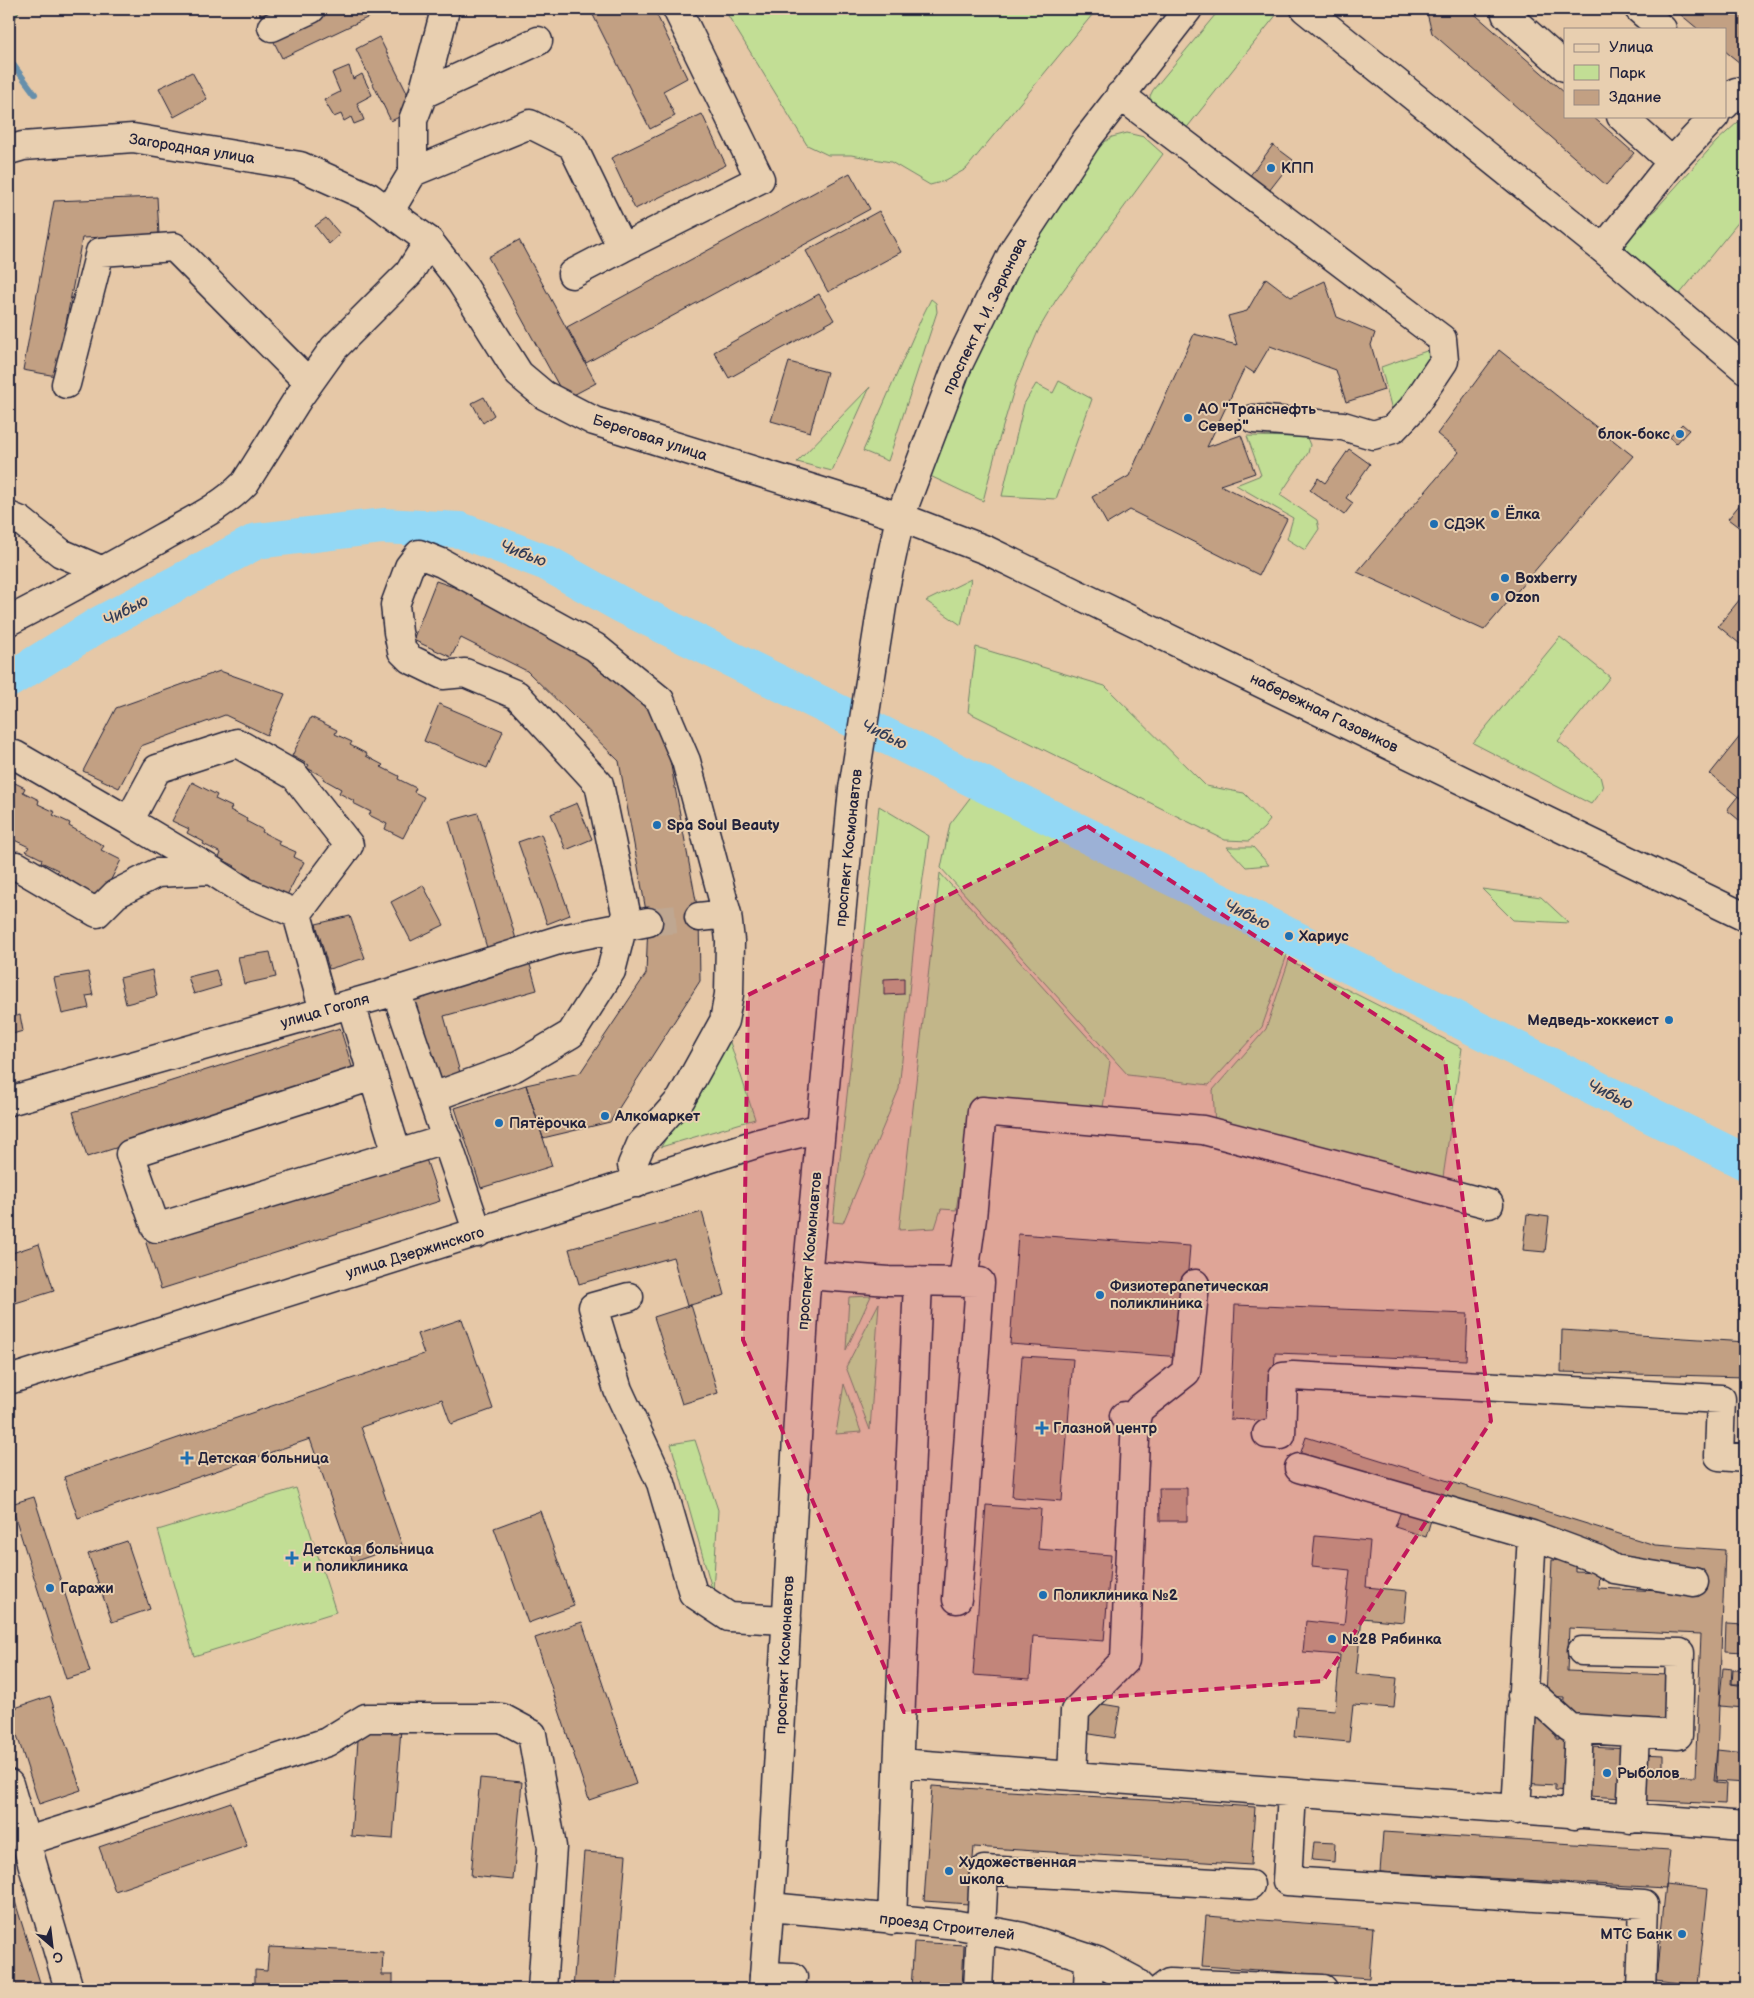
<svg xmlns="http://www.w3.org/2000/svg" width="1754" height="1998" viewBox="0 0 1754 1998" font-family="'Balsamiq Sans',sans-serif">
<rect width="100%" height="100%" fill="#e6c8a7"/>
<filter id="ink" filterUnits="userSpaceOnUse"><feTurbulence type="fractalNoise" baseFrequency=".02" numOctaves="2"/><feDisplacementMap in="SourceGraphic" scale="10" xChannelSelector="R" yChannelSelector="G"/><feConvolveMatrix kernelMatrix="1 2 1 2 8 2 1 2 1" color-interpolation-filters="sRGB"/></filter>
<g filter="url(#ink)">
<!-- green -->
<path fill="#c2de95" stroke="#728068" d="M 9,9 L 20,9 L 9,33 Z
M 724,9 L 1097,9 L 966,169 L 945,181 L 930,185 L 891,162 L 851,155 L 828,155 L 807,145 Z
M 1220,9 L 1281,9 L 1181,135 L 1150,103 L 1150,96 L 1153,90 Z
M 9,44 L 15,96 L 9,116 Z
M 1738,122 L 1745,124 L 1745,214 L 1679,295 L 1621,248 L 1716,142 Z
M 1127,133 L 1144,137 L 1163,154 L 1056,300 L 1039,329 L 1016,383 L 998,443 L 983,501 L 926,474 L 960,381 L 1020,262 L 1087,154 L 1112,137 Z
M 931,299 L 936,303 L 937,312 L 888,461 L 863,451 L 921,319 Z
M 1432,349 L 1433,362 L 1394,418 L 1381,367 Z
M 1059,381 L 1092,399 L 1056,499 L 1002,496 L 1024,404 L 1036,384 L 1053,393 Z
M 870,387 L 832,471 L 797,462 Z
M 1247,436 L 1301,437 L 1307,438 L 1310,445 L 1308,453 L 1280,495 L 1317,520 L 1319,529 L 1305,550 L 1287,539 L 1293,518 L 1236,485 L 1261,475 Z
M 971,579 L 961,625 L 926,601 Z
M 1560,637 L 1610,677 L 1558,741 L 1600,776 L 1603,788 L 1591,804 L 1473,743 Z
M 976,647 L 1105,686 L 1206,786 L 1244,793 L 1270,820 L 1264,828 L 1249,841 L 1225,840 L 968,712 Z
M 976,790 L 1205,904 L 1289,949 L 1262,1027 L 1209,1085 L 1128,1075 L 941,868 L 950,824 Z
M 879,806 L 929,836 L 915,934 L 899,1089 L 843,1223 L 833,1222 Z
M 1227,847 L 1253,847 L 1269,865 L 1246,867 Z
M 940,873 L 1110,1062 L 1103,1107 L 974,1098 L 956,1210 L 941,1209 L 935,1228 L 899,1230 Z
M 1482,889 L 1541,897 L 1569,923 L 1513,920 Z
M 1289,960 L 1462,1048 L 1442,1184 L 1215,1126 L 1213,1090 L 1266,1029 Z
M 727,1033 L 755,1119 L 661,1147 Z
M 871,1296 L 846,1350 L 849,1297 Z
M 879,1303 L 870,1430 L 846,1367 Z
M 844,1384 L 861,1432 L 836,1434 Z
M 695,1440 L 718,1510 L 713,1592 L 671,1444 Z
M 296,1488 L 336,1612 L 194,1656 L 158,1530 Z"/>
<g fill="none" stroke-linecap="round" stroke-linejoin="round">
<!-- stream -->
<path stroke="#668fab" stroke-width="6" d="M 9,59 L 35,94"/>
<!-- river -->
<path stroke="#93d8f5" stroke-width="36" d="M 9,680 L 98,625 L 257,541 L 383,526 L 460,530 L 547,563 L 620,604 L 1745,1162"/>
</g>
<!-- building -->
<path fill="#c2a083" stroke="#22223b" d="M 258,9 L 294,9 L 264,23 Z
M 328,9 L 386,9 L 282,58 L 271,36 Z
M 590,9 L 654,9 L 687,78 L 663,91 L 675,116 L 650,129 Z
M 1426,9 L 1469,9 L 1565,93 L 1565,116 L 1592,116 L 1634,153 L 1606,185 L 1432,33 Z
M 1674,9 L 1745,9 L 1745,67 L 1725,51 L 1725,29 L 1698,29 Z
M 379,37 L 415,109 L 391,121 L 356,49 Z
M 349,66 L 353,79 L 362,74 L 372,95 L 357,103 L 364,120 L 354,124 L 351,117 L 344,121 L 341,114 L 334,117 L 324,100 L 340,92 L 332,73 Z
M 192,72 L 207,99 L 174,117 L 159,88 Z
M 702,114 L 726,165 L 635,209 L 611,158 Z
M 1273,145 L 1293,160 L 1269,191 L 1249,177 Z
M 850,173 L 870,209 L 586,363 L 567,327 Z
M 157,197 L 159,235 L 82,238 L 56,376 L 23,370 L 54,201 Z
M 9,211 L 14,223 L 9,226 Z
M 879,211 L 901,252 L 828,292 L 806,251 Z
M 326,218 L 340,234 L 329,244 L 315,226 Z
M 519,240 L 596,383 L 566,399 L 488,257 Z
M 1266,278 L 1291,297 L 1325,281 L 1337,317 L 1375,333 L 1371,345 L 1384,390 L 1346,402 L 1336,370 L 1270,346 L 1254,373 L 1245,367 L 1207,447 L 1241,435 L 1255,473 L 1220,485 L 1287,519 L 1259,575 L 1130,510 L 1107,524 L 1092,497 L 1129,476 L 1194,334 L 1237,345 L 1228,316 L 1247,311 Z
M 819,294 L 834,320 L 729,378 L 714,352 Z
M 1499,350 L 1633,456 L 1484,630 L 1357,572 L 1459,452 L 1437,434 Z
M 789,362 L 827,372 L 810,432 L 771,421 Z
M 484,397 L 494,415 L 483,423 L 472,403 Z
M 1682,424 L 1689,430 L 1676,444 L 1670,437 Z
M 1349,449 L 1370,464 L 1346,498 L 1353,503 L 1344,515 L 1310,490 L 1318,478 L 1325,483 Z
M 1745,498 L 1745,532 L 1728,519 Z
M 436,581 L 480,596 L 542,624 L 646,704 L 667,744 L 699,917 L 700,981 L 610,1122 L 543,1138 L 526,1085 L 580,1073 L 646,974 L 648,922 L 619,761 L 527,671 L 461,638 L 451,657 L 413,640 Z
M 1745,593 L 1745,648 L 1718,626 Z
M 220,671 L 285,694 L 267,735 L 225,715 L 141,746 L 119,788 L 83,771 L 116,708 Z
M 439,704 L 503,731 L 487,768 L 424,741 Z
M 311,717 L 337,730 L 335,734 L 352,742 L 350,745 L 367,754 L 366,756 L 383,765 L 381,767 L 399,776 L 398,779 L 416,788 L 414,792 L 424,797 L 403,838 L 385,829 L 387,824 L 369,815 L 371,812 L 353,803 L 354,801 L 339,793 L 341,789 L 323,779 L 324,777 L 307,768 L 309,765 L 292,756 Z
M 1745,730 L 1745,802 L 1710,774 Z
M 9,780 L 25,788 L 23,792 L 39,800 L 38,804 L 55,812 L 53,815 L 70,823 L 69,826 L 104,846 L 101,850 L 121,860 L 100,901 L 72,887 L 75,883 L 57,873 L 58,870 L 41,862 L 42,859 L 26,851 L 29,847 L 10,838 L 12,835 L 9,833 Z
M 192,782 L 217,795 L 215,799 L 232,807 L 230,810 L 247,819 L 246,821 L 263,830 L 262,832 L 280,841 L 278,844 L 296,852 L 294,857 L 304,862 L 283,903 L 249,880 L 251,877 L 233,868 L 235,866 L 219,858 L 221,853 L 203,844 L 204,842 L 187,833 L 189,829 L 172,821 Z
M 1738,796 L 1745,802 L 1745,825 L 1727,810 Z
M 577,803 L 592,839 L 566,850 L 551,814 Z
M 478,813 L 516,939 L 487,948 L 449,821 Z
M 541,834 L 570,915 L 547,924 L 518,842 Z
M 423,885 L 444,925 L 411,941 L 391,902 Z
M 350,916 L 365,958 L 329,969 L 316,924 Z
M 270,952 L 276,977 L 244,984 L 238,957 Z
M 529,961 L 537,990 L 444,1016 L 461,1076 L 434,1084 L 409,995 Z
M 152,970 L 157,996 L 126,1004 L 120,978 Z
M 216,970 L 221,986 L 194,994 L 188,977 Z
M 88,972 L 93,995 L 86,996 L 89,1008 L 62,1014 L 54,978 Z
M 904,978 L 904,994 L 884,995 L 884,979 Z
M 20,1015 L 23,1031 L 9,1035 L 9,1018 Z
M 340,1028 L 354,1073 L 87,1157 L 73,1112 Z
M 526,1085 L 552,1166 L 481,1188 L 455,1108 Z
M 425,1156 L 440,1201 L 161,1289 L 146,1243 Z
M 702,1212 L 725,1295 L 687,1306 L 673,1257 L 579,1284 L 569,1249 Z
M 1527,1214 L 1549,1217 L 1545,1252 L 1523,1250 Z
M 1018,1234 L 1190,1246 L 1181,1357 L 1010,1344 Z
M 39,1244 L 54,1291 L 9,1305 L 9,1254 Z
M 691,1305 L 718,1393 L 682,1404 L 654,1317 Z
M 1235,1305 L 1468,1314 L 1466,1360 L 1275,1353 L 1272,1421 L 1230,1419 Z
M 462,1319 L 493,1409 L 451,1424 L 442,1399 L 361,1427 L 402,1545 L 353,1562 L 310,1439 L 78,1518 L 64,1477 L 424,1354 L 417,1334 Z
M 1562,1330 L 1745,1342 L 1745,1448 L 1741,1448 L 1745,1377 L 1561,1372 Z
M 1022,1356 L 1073,1359 L 1062,1501 L 1012,1497 Z
M 1306,1437 L 1655,1545 L 1725,1550 L 1716,1783 L 1726,1784 L 1725,1804 L 1639,1800 L 1641,1754 L 1663,1755 L 1663,1776 L 1695,1777 L 1701,1634 L 1569,1628 L 1567,1671 L 1668,1675 L 1666,1719 L 1563,1715 L 1564,1697 L 1546,1696 L 1552,1560 L 1575,1561 L 1575,1571 L 1599,1572 L 1598,1588 L 1702,1593 L 1703,1569 L 1637,1561 L 1298,1461 Z
M 1159,1488 L 1187,1488 L 1187,1521 L 1160,1521 Z
M 34,1497 L 90,1672 L 66,1679 L 11,1504 Z
M 986,1505 L 1041,1509 L 1038,1549 L 1111,1555 L 1104,1641 L 1033,1636 L 1030,1679 L 973,1675 Z
M 540,1511 L 574,1606 L 528,1623 L 494,1528 Z
M 1401,1511 L 1431,1520 L 1426,1537 L 1395,1527 Z
M 1315,1536 L 1370,1541 L 1366,1587 L 1407,1591 L 1404,1622 L 1362,1618 L 1356,1674 L 1397,1678 L 1394,1708 L 1353,1705 L 1349,1742 L 1294,1737 L 1297,1707 L 1335,1710 L 1340,1655 L 1303,1652 L 1306,1621 L 1344,1625 L 1350,1570 L 1312,1566 Z
M 127,1541 L 150,1609 L 112,1622 L 88,1554 Z
M 582,1622 L 636,1784 L 589,1800 L 535,1638 Z
M 1726,1624 L 1745,1625 L 1745,1652 L 1725,1651 Z
M 1723,1668 L 1732,1669 L 1731,1684 L 1745,1686 L 1745,1708 L 1719,1706 Z
M 1733,1670 L 1745,1670 L 1745,1684 L 1732,1684 Z
M 50,1696 L 81,1790 L 39,1804 L 9,1710 Z
M 1090,1702 L 1120,1707 L 1115,1738 L 1084,1733 Z
M 1531,1713 L 1551,1714 L 1557,1723 L 1556,1739 L 1570,1740 L 1567,1791 L 1555,1790 L 1555,1785 L 1522,1783 Z
M 359,1726 L 401,1728 L 393,1839 L 351,1836 Z
M 1591,1747 L 1627,1749 L 1624,1798 L 1588,1796 Z
M 1717,1750 L 1745,1753 L 1745,1783 L 1714,1781 Z
M 480,1778 L 522,1782 L 513,1880 L 471,1876 Z
M 932,1786 L 1255,1807 L 1251,1865 L 974,1847 L 969,1904 L 924,1901 Z
M 231,1802 L 247,1846 L 115,1891 L 99,1847 Z
M 1383,1832 L 1670,1850 L 1666,1888 L 1380,1872 Z
M 1314,1842 L 1335,1843 L 1334,1862 L 1312,1860 Z
M 584,1852 L 626,1855 L 615,1989 L 573,1989 Z
M 9,1882 L 42,1989 L 9,1989 Z
M 1666,1884 L 1708,1889 L 1698,1985 L 1656,1980 Z
M 1206,1916 L 1373,1928 L 1369,1978 L 1202,1966 Z
M 914,1942 L 964,1945 L 962,1989 L 911,1989 Z
M 269,1947 L 383,1952 L 382,1975 L 393,1975 L 393,1989 L 359,1989 L 359,1986 L 285,1983 L 285,1989 L 255,1989 L 255,1970 L 267,1971 Z"/>
<g fill="none" stroke-linecap="round" stroke-linejoin="round">
<!-- minor-tunnel -->
<path stroke="#bfa791" stroke-width="28" stroke-dasharray="28 14" stroke-linecap="butt" d="M 648,922 L 699,917"/>
<!-- minor casing -->
<g stroke="#22223b" stroke-width="31">
<path id="minor" d="M 1305,9 L 1603,249 L 1745,369
M 1505,9 L 1506,14 L 1565,67
M 1639,9 L 1662,29
M 272,27 L 311,9
M 423,94 L 444,14 L 441,9
M 1120,95 L 1442,339 L 1444,361 L 1412,409 L 1393,429 L 1373,435 L 1343,426 L 1254,419
M 1725,105 L 1736,92 L 1745,97
M 1621,116 L 1672,162
M 413,172 L 413,120 L 423,94 L 538,41
M 389,212 L 413,172 L 530,124 L 572,145 L 622,248 L 760,179 L 677,9
M 1603,249 L 1672,162 L 1715,116
M 572,274 L 622,248
M 66,384 L 100,252 L 174,247 L 309,383
M 9,516 L 21,521 L 61,553 L 103,571
M 900,517 L 956,369 L 1015,248 L 1087,139 L 1188,9
M 9,621 C 61,594 112,566 163,537 C 191,521 222,507 245,483 L 299,397 L 334,348 L 409,273 L 429,241
M 9,755 L 15,755 L 129,821 L 157,769 L 237,743 L 295,776 L 349,845 L 297,914
M 129,821 L 211,870
M 17,866 L 97,913 L 116,894 L 157,873 L 211,870 L 245,892 L 297,914 L 324,1011
M 699,917 L 727,914
M 396,991 L 562,939 L 648,922
M 351,1004 L 397,1154
M 373,1076 L 130,1154 L 156,1228 L 447,1139
M 433,1097 L 515,1067 L 571,1034 L 611,971 L 626,913 L 599,784 L 517,695 L 465,673 L 443,675 L 410,659 L 402,651 L 398,632 L 395,605 L 409,567 L 419,554 L 442,563 L 595,647 L 660,700 L 686,761 L 727,914 L 730,941 L 729,994 L 724,1021 L 681,1099 L 641,1144 L 632,1165 L 637,1183
M 9,1101 L 396,991 L 478,1233
M 807,1275 L 889,1281 L 980,1282 L 957,1599
M 963,1281 L 972,1218 L 982,1111 L 1203,1130 L 1489,1204
M 629,1297 L 593,1307 L 618,1390 L 661,1483 L 693,1593 L 729,1617 L 787,1620
M 9,1380 L 759,1143 L 821,1128
M 1136,1418 L 1139,1409 L 1186,1372 L 1195,1284
M 1267,1434 L 1281,1435 L 1283,1377 L 1293,1376 L 1721,1399 L 1719,1456 L 1745,1458
M 1299,1468 L 1532,1535 L 1597,1559 L 1614,1569 L 1694,1582
M 1522,1696 L 1537,1698 L 1570,1728 L 1678,1735 L 1680,1653 L 1582,1651
M 899,1763 L 1745,1826
M 1072,1776 L 1075,1711 L 1125,1660 L 1136,1418 L 1124,1416
M 9,1784 L 69,1989
M 1292,1793 L 1287,1881 L 1644,1904 L 1641,1989
M 1516,1810 L 1532,1535
M 1575,1815 L 1579,1729
M 1631,1819 L 1635,1733
M 27,1841 L 110,1815 L 327,1742 L 366,1718 L 502,1718 L 532,1734 L 552,1847 L 542,1989
M 770,1907 L 958,1925 L 1023,1937 L 1097,1961 L 1133,1980 L 1142,1989
M 892,1920 L 918,1281
M 764,1976 L 793,1977
M 978,1989 L 984,1870 L 1250,1885
M 1088,1989 L 1089,1959
M 1161,1989 L 1169,1983 L 1323,1989"/>
</g>
<!-- major casing -->
<g stroke="#22223b" stroke-width="31">
<path id="major" d="M 9,150 L 23,146 L 133,138 L 300,166 L 369,197 L 429,241 L 461,282 L 519,374 L 544,395 L 594,421 L 842,498 L 900,517 L 986,550 L 1745,917
M 763,1989 L 772,1873 L 805,1298 L 853,789 L 884,593 L 900,517"/>
</g>
<!-- minor -->
<use href="#minor" stroke="#e8cfb0" stroke-width="28"/>
<!-- major -->
<use href="#major" stroke="#e8cfb0" stroke-width="28"/>
</g>
</g>
<!-- marked area -->
<path fill="#c2185b" fill-opacity="0.2" stroke="#c2185b" stroke-width="4" stroke-dasharray="10 6" stroke-linejoin="round" d="M 1087,826 L 1445,1060 L 1491,1421 L 1323,1681 L 904,1712 L 743,1340 L 748,995 Z"/>
<!-- markers -->
<g fill="#1f6fb2" stroke="#e8cfb0" stroke-width="2">
<circle cx="1271" cy="168" r="5"/>
<circle cx="1188" cy="418" r="5"/>
<circle cx="1680" cy="434" r="5"/>
<circle cx="1495" cy="514" r="5"/>
<circle cx="1434" cy="524" r="5"/>
<circle cx="1505" cy="578" r="5"/>
<circle cx="1495" cy="597" r="5"/>
<circle cx="657" cy="825" r="5"/>
<circle cx="1289" cy="936" r="5"/>
<circle cx="1669" cy="1020" r="5"/>
<circle cx="605" cy="1116" r="5"/>
<circle cx="499" cy="1123" r="5"/>
<circle cx="1100" cy="1295" r="5"/>
<path d="M1039.5 1420.5h5v5h5v5h-5v5h-5v-5h-5v-5h5z"/>
<path d="M184.5 1450.5h5v5h5v5h-5v5h-5v-5h-5v-5h5z"/>
<path d="M289.5 1550.5h5v5h5v5h-5v5h-5v-5h-5v-5h5z"/>
<circle cx="50" cy="1588" r="5"/>
<circle cx="1043" cy="1595" r="5"/>
<circle cx="1332" cy="1639" r="5"/>
<circle cx="1607" cy="1773" r="5"/>
<circle cx="949" cy="1871" r="5"/>
<circle cx="1682" cy="1934" r="5"/>
</g>
<g text-anchor="middle" dominant-baseline="central" stroke-width="4" stroke-linejoin="round" paint-order="stroke">
<!-- street labels -->
<g font-size="15" fill="#22223b" stroke="#e8cfb0">
<text transform="translate(192 149) rotate(9)">Загородная улица</text>
<text transform="translate(985 316) rotate(-64)">проспект А. И. Зерюнова</text>
<text transform="translate(650 438) rotate(18)">Береговая улица</text>
<text transform="translate(1324 713) rotate(26)">набережная Газовиков</text>
<text transform="translate(849 848) rotate(-84)">проспект Космонавтов</text>
<text transform="translate(325 1011) rotate(-16)">улица Гоголя</text>
<text transform="translate(810 1251) rotate(-85)">проспект Космонавтов</text>
<text transform="translate(415 1253) rotate(-17)">улица Дзержинского</text>
<text transform="translate(785 1655) rotate(-87)">проспект Космонавтов</text>
<text transform="translate(947 1927) rotate(7)">проезд Строителей</text>
</g>
<!-- poi labels -->
<g font-size="15" font-weight="bold" fill="#22223b" stroke="#e8cfb0" text-anchor="start">
<text x="1281" y="168">КПП</text>
<text x="1198" y="409">АО "Транснефть<tspan x="1198" dy="17">Север"</tspan></text>
<text x="1670" y="434" text-anchor="end">блок-бокс</text>
<text x="1505" y="514">Ёлка</text>
<text x="1444" y="524">СДЭК</text>
<text x="1515" y="578">Boxberry</text>
<text x="1505" y="597">Ozon</text>
<text x="667" y="825">Spa Soul Beauty</text>
<text x="1299" y="936">Хариус</text>
<text x="1659" y="1020" text-anchor="end">Медведь-хоккеист</text>
<text x="615" y="1116">Алкомаркет</text>
<text x="509" y="1123">Пятёрочка</text>
<text x="1110" y="1286">Физиотерапетическая<tspan x="1110" dy="17">поликлиника</tspan></text>
<text x="1053" y="1428">Глазной центр</text>
<text x="198" y="1458">Детская больница</text>
<text x="303" y="1549">Детская больница<tspan x="303" dy="17">и поликлиника</tspan></text>
<text x="60" y="1588">Гаражи</text>
<text x="1053" y="1595">Поликлиника №2</text>
<text x="1342" y="1639">№28 Рябинка</text>
<text x="1617" y="1773">Рыболов</text>
<text x="959" y="1862">Художественная<tspan x="959" dy="17">школа</tspan></text>
<text x="1672" y="1934" text-anchor="end">МТС Банк</text>
</g>
<!-- water labels -->
<g font-size="16" font-style="italic" fill="#333d57" stroke="#e8cfb0">
<text transform="translate(523 554) rotate(21)">Чибью</text>
<text transform="translate(126 611) rotate(-28)">Чибью</text>
<text transform="translate(884 735) rotate(26)">Чибью</text>
<text transform="translate(1247 915) rotate(26)">Чибью</text>
<text transform="translate(1610 1095) rotate(26)">Чибью</text>
</g>
</g>
<!-- margin -->
<rect width="1754" height="1998" fill="none" stroke="#e8cfb0" stroke-width="30"/>
<rect x="15" y="15" width="1724" height="1968" fill="none" stroke="#22223b" stroke-width="2" filter="url(#ink)"/>
<!-- legend -->
<rect x="1564" y="28" width="162" height="90" fill="#e8cfb0" stroke="#998a81"/>
<rect x="1574" y="44" width="25" height="8" fill="#e8cfb0" stroke="#998a81"/>
<text x="1609" y="52" font-size="15" fill="#22223b">Улица</text>
<rect x="1574" y="65" width="25" height="15" fill="#c2de95" stroke="#998a81"/>
<text x="1609" y="78" font-size="15" fill="#22223b">Парк</text>
<rect x="1574" y="90" width="25" height="15" fill="#c2a083" stroke="#998a81"/>
<text x="1609" y="102" font-size="15" fill="#22223b">Здание</text>
<!-- north arrow -->
<g transform="translate(52 1946) rotate(152)" stroke="#e8cfb0" stroke-width="4" paint-order="stroke">
<path d="M0-4L9 19L0 12L-9 19Z" fill="#22223b"/>
<text y="-8" font-size="14" font-weight="bold" text-anchor="middle" fill="#22223b">С</text>
</g>
</svg>
